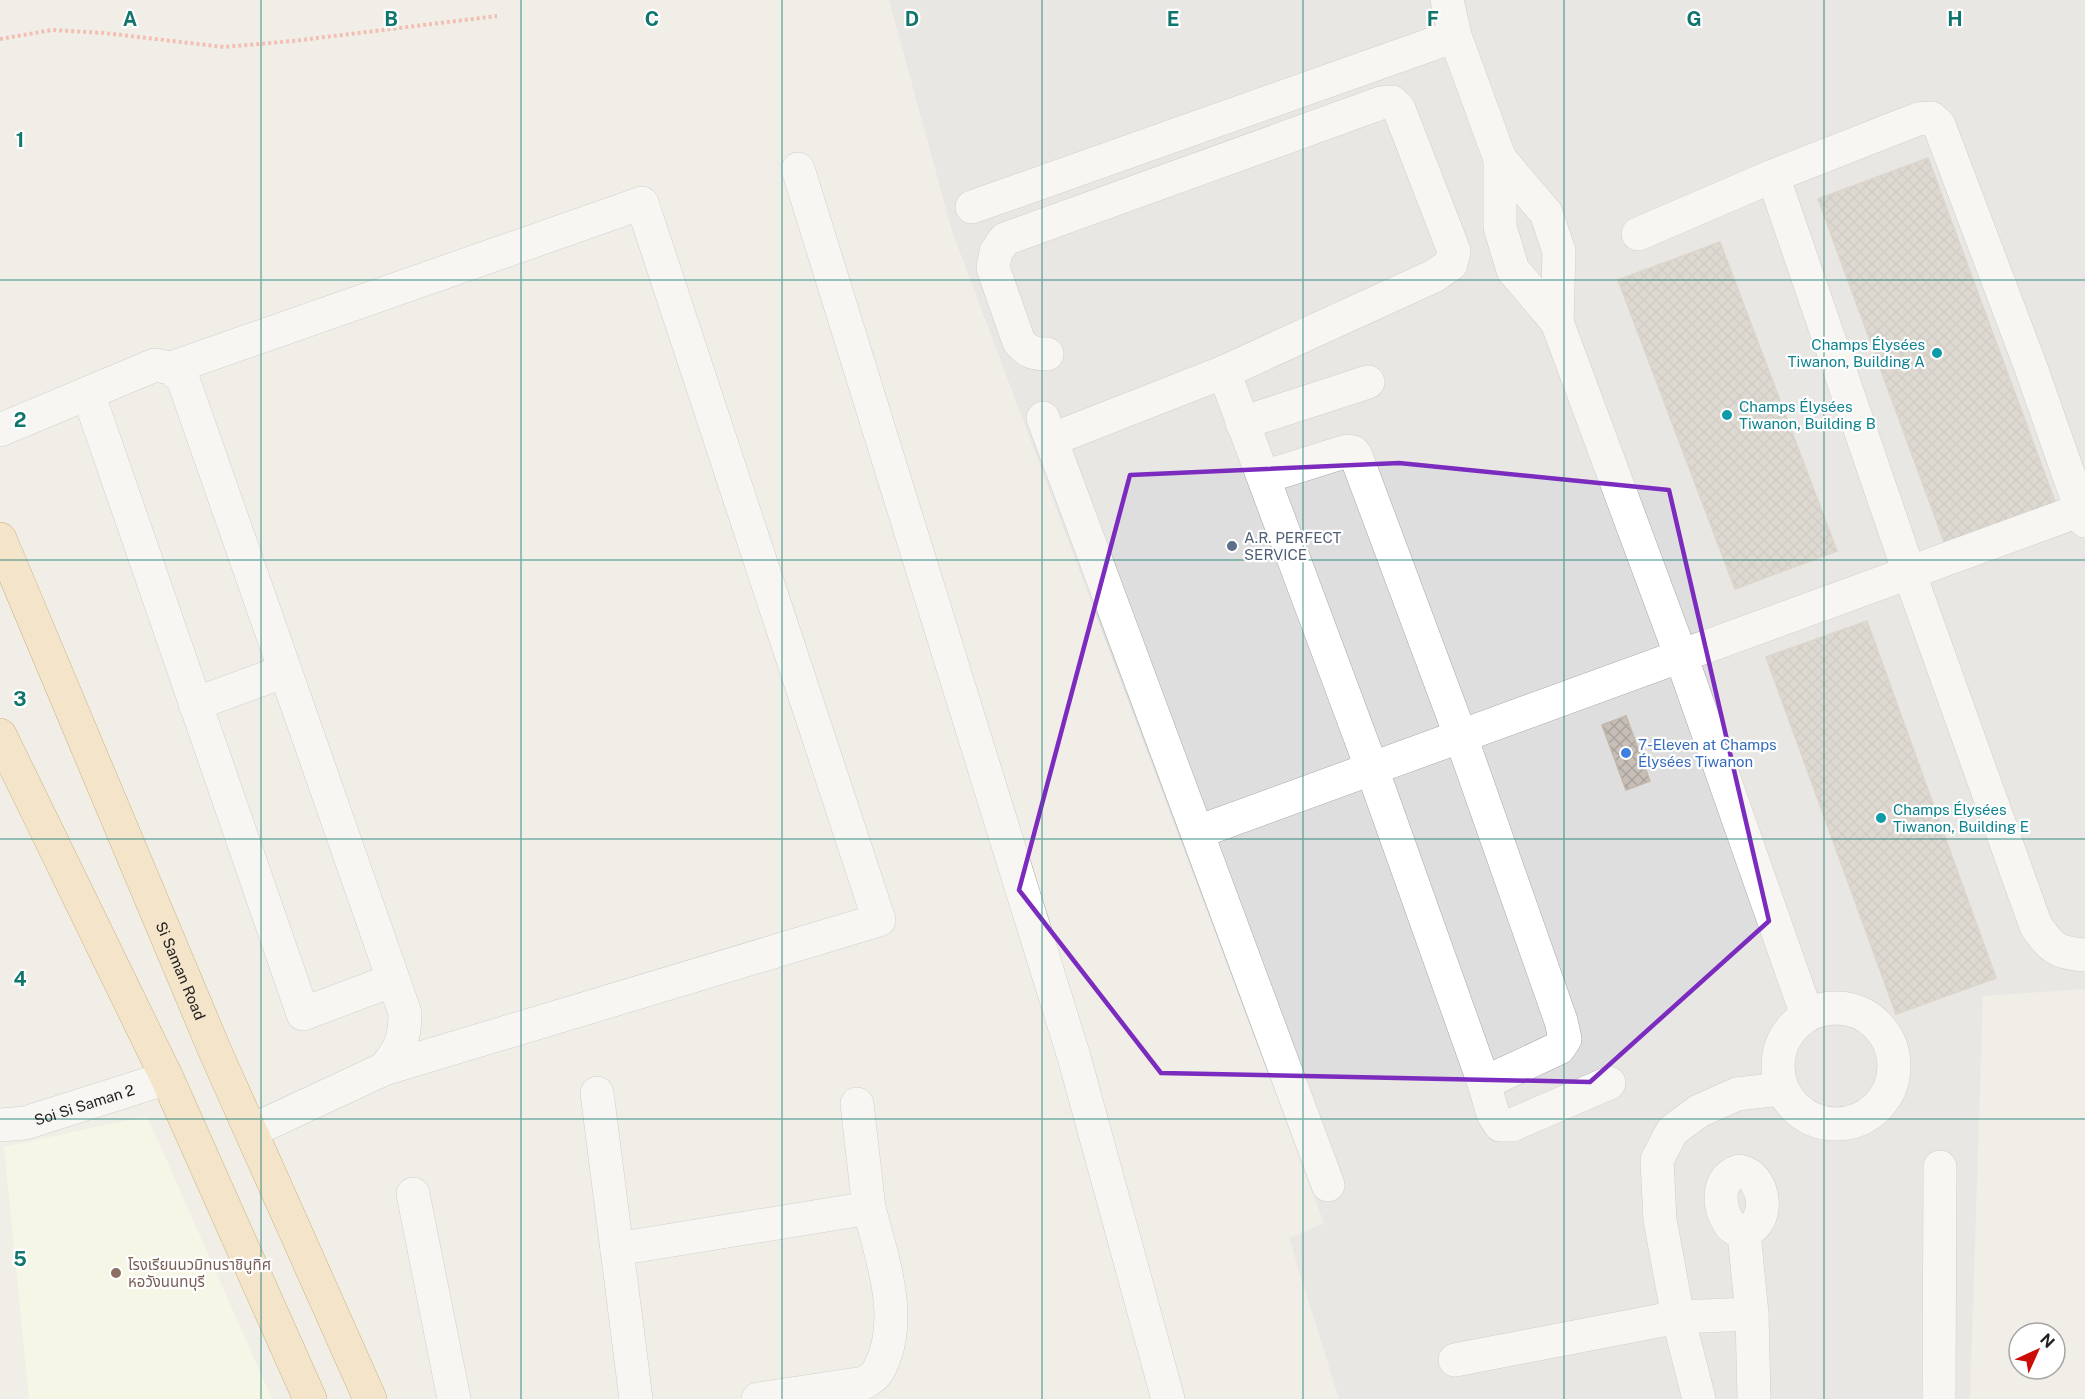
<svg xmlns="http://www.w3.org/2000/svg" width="2085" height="1399" viewBox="0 0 2085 1399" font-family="'Public Sans','Noto Sans Thai',sans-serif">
<defs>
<pattern id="building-cross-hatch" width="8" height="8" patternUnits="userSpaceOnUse" patternTransform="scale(1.5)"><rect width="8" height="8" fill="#c6beb7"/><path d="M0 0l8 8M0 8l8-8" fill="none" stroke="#aaa39d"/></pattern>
</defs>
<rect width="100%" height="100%" fill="#f1eee8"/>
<!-- residential -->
<path fill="#dfdede" d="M 889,0 L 2085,0 L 2085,989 L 1983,996 L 1970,1399 L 1339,1399 L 1289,1238 L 1324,1223 L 952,231 Z"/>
<!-- education -->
<path fill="#fdfee4" d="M 147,1116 L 272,1399 L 29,1399 L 4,1147 Z"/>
<!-- building -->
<path fill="url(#building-cross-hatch)" stroke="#c2b6aa" stroke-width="1.5" d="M 1928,158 L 2057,507 L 1946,547 L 1818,199 Z
M 1720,242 L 1837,551 L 1735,589 L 1618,280 Z
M 1867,621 L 1996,978 L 1896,1014 L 1766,657 Z
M 1626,716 L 1650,781 L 1626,790 L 1602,725 Z"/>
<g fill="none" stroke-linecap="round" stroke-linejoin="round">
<!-- minor casing -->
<g stroke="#a8a8a8" stroke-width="34">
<g id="minor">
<path d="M 1447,0 L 1455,36 L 1500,159 L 1546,213 L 1559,251 L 1557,322"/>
<path d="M 1500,159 L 1500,227 L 1513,270 L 1557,322 L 1681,656 L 1807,1015"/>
<path d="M 798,169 L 1074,1057 L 1168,1399"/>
<path d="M 1773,176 L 1909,572 L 2036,926 C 2052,949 2057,953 2085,955"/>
<path d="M 972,207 L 1455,36"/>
<path d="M 1638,234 L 1773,176 L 1918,119 L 1931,118 L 1939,125 L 2030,365 L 2085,521"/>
<path d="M 1047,354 C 1034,354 1028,352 1019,342 L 993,268 L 996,252 L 1005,239 L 1381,103 L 1392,102 L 1399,109 L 1454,251 L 1451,264 L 1434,276 L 1224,372 L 1058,437"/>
<path d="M 171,368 L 642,203 L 879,920 L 384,1069"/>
<path d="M 1224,372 L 1372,769 L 1484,1083 L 1493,1114 L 1500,1125 L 1512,1125 L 1609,1083"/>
<path d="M 88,393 L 303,1014 L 393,980"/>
<path d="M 1043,418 L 1328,1185"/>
<path d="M 1242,423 L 1368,382"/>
<path d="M 0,430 L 155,365 L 171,368 L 183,379 L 405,1013 C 405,1039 400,1050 384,1069 L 251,1131"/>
<path d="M 1264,477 L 1347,451 L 1353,452 L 1356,456 L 1461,737 L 1561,1021 L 1565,1039 L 1559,1048 L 1484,1083"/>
<path d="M 195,704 L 285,671"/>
<path d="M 1198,832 L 2081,510"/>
<circle cx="1836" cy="1066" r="58"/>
<path d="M 597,1093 L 636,1399"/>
<path d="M 857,1104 L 869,1208"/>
<path id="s1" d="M 0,1125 L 25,1123 L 167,1078"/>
<path d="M 1739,1171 C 1760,1174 1768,1204 1758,1221 C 1755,1226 1748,1231 1744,1234 C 1740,1232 1734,1229 1731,1226 C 1718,1210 1715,1178 1739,1171 Z"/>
<path d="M 413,1194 L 454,1399"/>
<path d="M 1744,1234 L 1752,1314 L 1754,1399"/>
<path d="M 617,1249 L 869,1208 C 882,1258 906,1322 878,1371 C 875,1376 869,1380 864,1383 L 758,1399"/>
<path d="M 1455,1360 L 1678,1317 L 1752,1314"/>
<path d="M 1699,1399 L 1678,1317 L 1660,1220 L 1657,1160 L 1672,1131 L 1699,1111 L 1737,1094 L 1782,1089"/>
<path d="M 1939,1399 L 1940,1167"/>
</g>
</g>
<!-- major casing -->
<g stroke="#996c04" stroke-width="34">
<g id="major">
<path id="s2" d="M 0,539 L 215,1051 L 370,1399"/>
<path d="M 0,735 L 167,1078 L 310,1399"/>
</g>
</g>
<!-- path -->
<path stroke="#f68574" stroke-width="4" stroke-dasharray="3 3" stroke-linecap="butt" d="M 0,39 L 52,30 L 104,33 L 224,47 L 293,41 L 497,16"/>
<!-- minor -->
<use href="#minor" stroke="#fff" stroke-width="33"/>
<!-- major -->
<use href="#major" stroke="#f9d7a4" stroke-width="33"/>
</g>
<!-- marked area -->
<path d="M0 0H2085V1399H0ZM 1399,463 L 1669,490 L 1769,921 L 1590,1082 L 1161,1073 L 1019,890 L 1130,475 Z" fill="#f1eee8" fill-opacity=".55" fill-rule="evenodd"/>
<path fill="none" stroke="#7b2cbf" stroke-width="4.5" stroke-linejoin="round" d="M 1399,463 L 1669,490 L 1769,921 L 1590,1082 L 1161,1073 L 1019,890 L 1130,475 Z"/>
<!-- grid -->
<path fill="none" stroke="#0f766e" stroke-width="1.5" stroke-opacity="0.55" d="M 261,0 L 261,1399M 521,0 L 521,1399M 782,0 L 782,1399M 1042,0 L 1042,1399M 1303,0 L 1303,1399M 1564,0 L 1564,1399M 1824,0 L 1824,1399M 0,280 L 2085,280M 0,560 L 2085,560M 0,839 L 2085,839M 0,1119 L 2085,1119"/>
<!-- markers -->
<g fill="#0f9aa8" stroke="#fff" stroke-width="2">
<circle cx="1937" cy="353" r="6"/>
<circle cx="1727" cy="415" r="6"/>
<circle cx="1881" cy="818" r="6"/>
</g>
<circle fill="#5c6f8a" stroke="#fff" stroke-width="2" cx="1232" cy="546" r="6"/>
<circle fill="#3f7fe0" stroke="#fff" stroke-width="2" cx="1626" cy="753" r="6"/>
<circle fill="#8d6e63" stroke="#fff" stroke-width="2" cx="116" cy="1273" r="6"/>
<g text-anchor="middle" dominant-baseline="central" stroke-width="4.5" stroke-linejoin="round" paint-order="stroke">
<!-- culture labels -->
<g font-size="15" fill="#0d838f" stroke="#fff" text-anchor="start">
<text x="1925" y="344" text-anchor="end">Champs Élysées<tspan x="1925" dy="17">Tiwanon, Building A</tspan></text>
<text x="1739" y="406">Champs Élysées<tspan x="1739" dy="17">Tiwanon, Building B</tspan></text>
<text x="1893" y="809">Champs Élysées<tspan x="1893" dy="17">Tiwanon, Building E</tspan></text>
</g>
<!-- service labels -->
<g font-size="15" fill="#4e5e75" stroke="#fff" text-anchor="start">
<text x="1244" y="537">A.R. PERFECT<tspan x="1244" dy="17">SERVICE</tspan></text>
</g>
<!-- shop labels -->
<g font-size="15" fill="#366cbe" stroke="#fff" text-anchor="start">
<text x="1638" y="744">7-Eleven at Champs<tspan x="1638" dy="17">Élysées Tiwanon</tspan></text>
</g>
<!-- street labels -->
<g font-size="15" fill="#212121" stroke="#fff">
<text stroke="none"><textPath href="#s2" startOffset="468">Si Saman Road</textPath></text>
<text stroke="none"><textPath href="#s1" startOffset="87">Soi Si Saman 2</textPath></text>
</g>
<!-- education labels -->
<g font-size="15" fill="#785e54" stroke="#fff" text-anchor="start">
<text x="128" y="1264">โรงเรียนนวมิทนราชินูทิศ<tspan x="128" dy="17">หอวังนนทบุรี</tspan></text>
</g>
</g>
<g font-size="20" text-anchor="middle" font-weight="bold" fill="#0f766e" stroke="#fff" stroke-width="4.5" stroke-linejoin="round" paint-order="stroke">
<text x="130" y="26">A</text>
<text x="391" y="26">B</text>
<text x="652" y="26">C</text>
<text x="912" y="26">D</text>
<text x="1173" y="26">E</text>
<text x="1433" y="26">F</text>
<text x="1694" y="26">G</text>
<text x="1955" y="26">H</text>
<text x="20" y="147">1</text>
<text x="20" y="427">2</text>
<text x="20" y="706">3</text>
<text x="20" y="986">4</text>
<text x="20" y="1266">5</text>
</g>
<!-- north arrow -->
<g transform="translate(2037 1351) rotate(45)"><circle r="28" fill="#ffffff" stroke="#a6a6a6" stroke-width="1.5"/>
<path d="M0-4.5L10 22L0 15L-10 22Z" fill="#cc0c06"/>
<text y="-9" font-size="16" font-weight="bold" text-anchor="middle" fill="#212121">N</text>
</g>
</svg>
